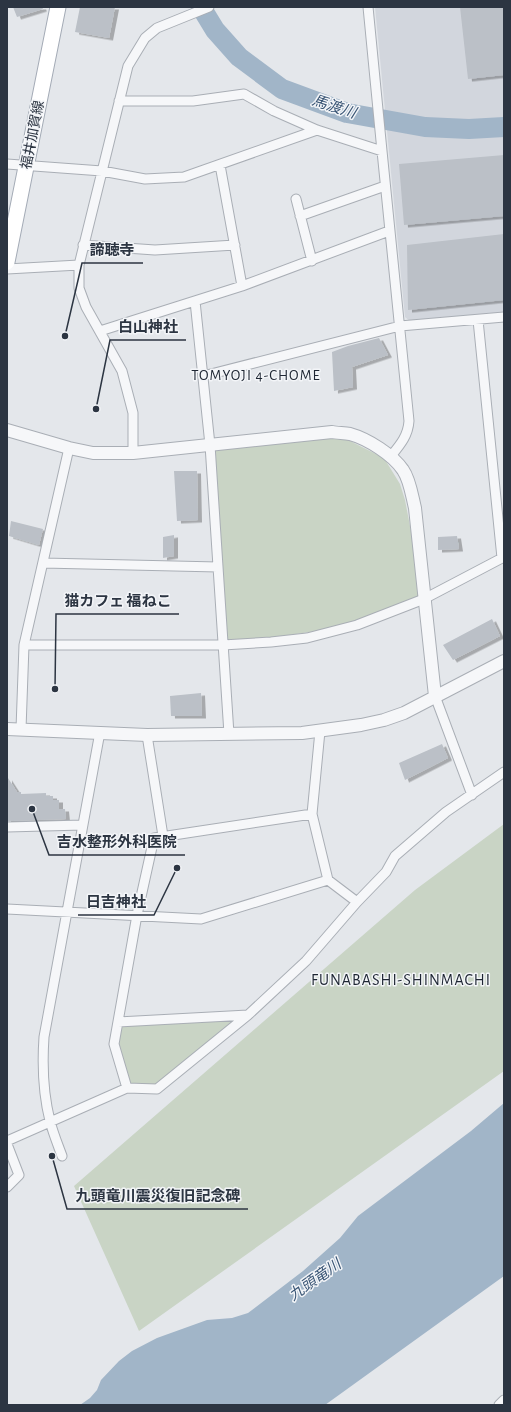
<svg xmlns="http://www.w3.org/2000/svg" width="511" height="1412" viewBox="0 0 511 1412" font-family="'Alegreya Sans','Noto Sans JP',sans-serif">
<defs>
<filter id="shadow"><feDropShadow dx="4" dy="2.5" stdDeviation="0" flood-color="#0004"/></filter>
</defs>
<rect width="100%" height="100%" fill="#e4e7eb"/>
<!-- built -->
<path fill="#d2d6dd" d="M 375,7 L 504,7 L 504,312 L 411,322 L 405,317 Z"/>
<!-- green -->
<path fill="#c9d4c5" d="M 332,432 L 384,458 L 400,484 L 405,500 L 424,599 L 357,625 L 223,645 L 210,449 Z
M 504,824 L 504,1071 L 139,1331 L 74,1186 L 415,890 Z
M 243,1019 L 156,1087 L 127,1088 L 114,1044 L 118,1022 Z"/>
<!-- water -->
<path fill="#a1b5c8" d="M 504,1103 L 504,1276 L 325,1405 L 80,1405 L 90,1398 L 97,1390 L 101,1380 L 119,1361 L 132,1351 L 157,1338 L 207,1320 L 232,1318 L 248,1313 L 303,1271 L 340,1238 L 358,1216 L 471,1131 Z"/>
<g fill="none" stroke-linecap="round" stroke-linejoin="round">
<!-- river -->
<path stroke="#a1b5c8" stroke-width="20" d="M 201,7 L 215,30 L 239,57 L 282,89 L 347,113 L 425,127 L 469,129 L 504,127"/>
</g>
<!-- building -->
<path fill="#bbc0c7" filter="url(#shadow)" d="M 13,7 L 42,7 L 43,9 L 17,17 Z
M 80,7 L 115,7 L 109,38 L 75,32 Z
M 460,7 L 504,7 L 504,75 L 468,79 Z
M 504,155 L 504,216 L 404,225 L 399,164 Z
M 504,234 L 504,300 L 408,310 L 407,245 Z
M 379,338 L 388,355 L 352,367 L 353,387 L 334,391 L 332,352 L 348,346 Z
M 174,471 L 197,471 L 198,520 L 177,521 Z
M 11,521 L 43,529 L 39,545 L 9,536 Z
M 174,535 L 174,556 L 163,558 L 163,537 Z
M 457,536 L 459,549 L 438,550 L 438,537 Z
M 492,619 L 500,636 L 453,660 L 443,645 Z
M 201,693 L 202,716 L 171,716 L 170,696 Z
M 442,744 L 448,758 L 405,780 L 399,763 Z
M 8,778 L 17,792 L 21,792 L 21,794 L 46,793 L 46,796 L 53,796 L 53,800 L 59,800 L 59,809 L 65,809 L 66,819 L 7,821 Z"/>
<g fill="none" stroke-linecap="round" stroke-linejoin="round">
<!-- minor casing -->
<g stroke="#a9aeb5" stroke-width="11">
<path id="minor" d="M 368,7 L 382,151 L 409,421 C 408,436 400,445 391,456
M 119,101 L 193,101 L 244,94 L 274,111 L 317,130 L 382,151
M 7,164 L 102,171 L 145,179 L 184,177 L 317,130
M 220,165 L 242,286
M 296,199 L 312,261
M 300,216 L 385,186
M 83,245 L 155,250 L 235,245
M 7,269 L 79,265
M 195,301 L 210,445 L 229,734
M 478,320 L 502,558
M 100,331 L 242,286 L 389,231
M 203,376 L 400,326 L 504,317
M 133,453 L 133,413 L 122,371 L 86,307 L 79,288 L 79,265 L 128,66 L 145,38 L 157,28 L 209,7
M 43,563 L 218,567
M 24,645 L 223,645 L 271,642 L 307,638 L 357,625 L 424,599 L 504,557
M 435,696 L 472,795
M 21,729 L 24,645 L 69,448
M 320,731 L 312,814 L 328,880 L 357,902
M 147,735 L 163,836
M 7,827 L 83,825
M 7,909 L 201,919 L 328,880
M 118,1022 L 248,1015
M 127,1088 L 114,1044 L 137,915 L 154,838 L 312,814
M 7,1141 L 127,1088 L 157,1089 L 248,1015 L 306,961 L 357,902 L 386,872 L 395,856 L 446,812 L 504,772
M 7,1144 L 19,1175 L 7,1187
M 62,1156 C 58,1145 53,1133 50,1121 C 43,1093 42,1066 44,1037 L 100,732
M 499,1405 L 504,1400"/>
</g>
<!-- tertiary casing -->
<g stroke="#a9aeb5" stroke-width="14">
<path id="tertiary" d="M 7,430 L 69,448 L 93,453 L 133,453 L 332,432 C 337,433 344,433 350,434 C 368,439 393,455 403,470 C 410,480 412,496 415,508 L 435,696
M 7,729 L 147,735 L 302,733 L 361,725 L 384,720 L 404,713 L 504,661"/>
</g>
<!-- primary casing -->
<g stroke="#a4abb6" stroke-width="17">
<path id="primary" d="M 7,262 L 58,7"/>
</g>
<!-- minor -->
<use href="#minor" stroke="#f6f7f9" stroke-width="9"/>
<!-- tertiary -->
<use href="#tertiary" stroke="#f6f7f9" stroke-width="12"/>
<!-- primary -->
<use href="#primary" stroke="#fff" stroke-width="15"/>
</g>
<g text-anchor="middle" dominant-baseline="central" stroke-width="3" stroke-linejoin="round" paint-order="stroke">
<!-- street labels -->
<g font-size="14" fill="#2c3542" stroke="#f3f5f8">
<text transform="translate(33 135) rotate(-79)">福井加賀線</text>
</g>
<!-- water labels -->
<g font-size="15" font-style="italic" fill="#385474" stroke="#f3f5f8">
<text transform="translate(334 107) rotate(18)">馬渡川</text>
<text transform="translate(315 1280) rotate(-35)">九頭竜川</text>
</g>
<!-- neighbourhood labels -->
<g font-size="15" letter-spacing="1" fill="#1e2633" stroke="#f3f5f8">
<text x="256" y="375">TOMYOJI 4-CHOME</text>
</g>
<!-- quarter labels -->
<g font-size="16" letter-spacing="1" fill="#1e2633" stroke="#f3f5f8">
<text x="401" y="980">FUNABASHI-SHINMACHI</text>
</g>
</g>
<!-- callouts -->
<path fill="none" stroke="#2c3542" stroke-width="1.5" d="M65 336L82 263H143M96 409L110 340H186M55 689L56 614H179M32 809L49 855H185M177 868L154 915H78M52 1156L67 1209H248"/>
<g fill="#2c3542" stroke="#f3f5f8" stroke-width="1.5">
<circle cx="65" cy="336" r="4"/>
<circle cx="96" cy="409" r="4"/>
<circle cx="55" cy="689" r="4"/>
<circle cx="32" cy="809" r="4"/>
<circle cx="177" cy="868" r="4"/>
<circle cx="52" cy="1156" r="4"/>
</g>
<g font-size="15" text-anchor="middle" font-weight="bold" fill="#2c3542" stroke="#f3f5f8" stroke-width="3" stroke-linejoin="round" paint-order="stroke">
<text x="112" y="255">諦聴寺</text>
<text x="148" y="332">白山神社</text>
<text x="118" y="606">猫カフェ 福ねこ</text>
<text x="117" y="847">吉水整形外科医院</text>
<text x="116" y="907">日吉神社</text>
<text x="158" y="1201">九頭竜川震災復旧記念碑</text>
</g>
<!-- border -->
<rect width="511" height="1412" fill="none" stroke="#2c3542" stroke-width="16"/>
</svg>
